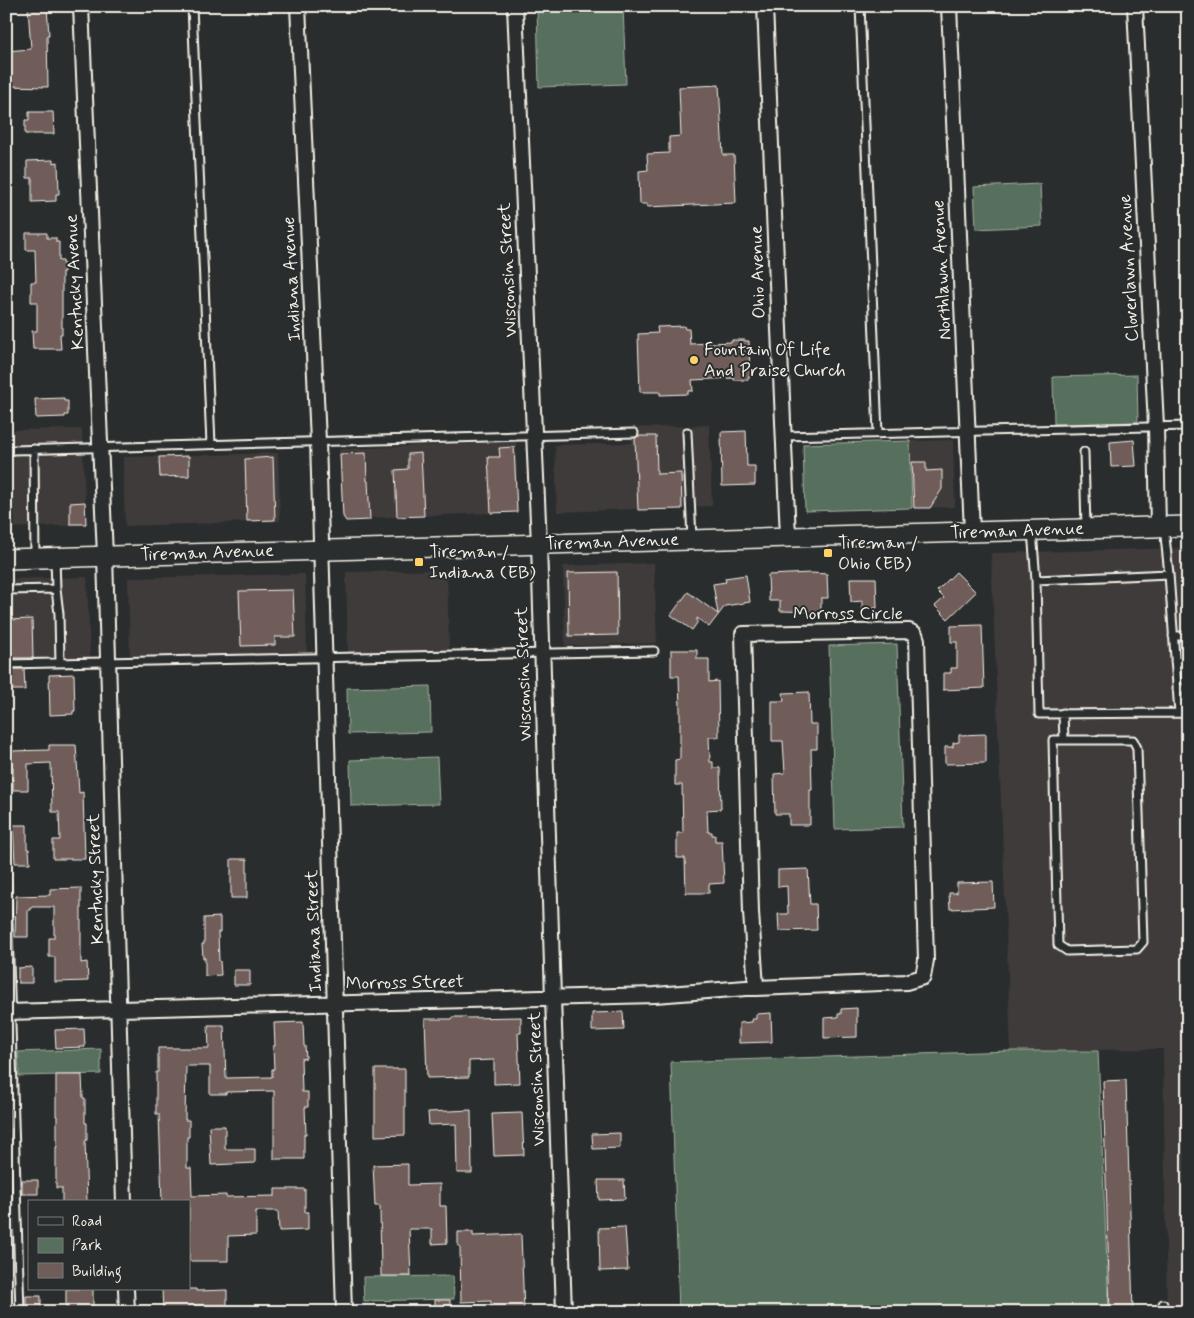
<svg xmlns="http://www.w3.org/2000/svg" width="1194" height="1318" viewBox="0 0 1194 1318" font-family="Mynerve,sans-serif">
<rect width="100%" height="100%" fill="#2a2d2e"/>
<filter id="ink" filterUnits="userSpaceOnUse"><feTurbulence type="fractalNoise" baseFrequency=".02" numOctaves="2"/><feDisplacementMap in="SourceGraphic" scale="10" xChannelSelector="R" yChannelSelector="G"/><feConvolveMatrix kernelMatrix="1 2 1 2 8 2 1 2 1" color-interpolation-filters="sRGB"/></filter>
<g filter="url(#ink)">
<!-- built -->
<path fill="#3f3b3b" d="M 709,425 L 712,506 L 557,512 L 555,445 L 632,443 L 632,428 Z
M 82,429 L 86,525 L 6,528 L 6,430 Z
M 953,440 L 955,507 L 912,508 L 910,441 Z
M 516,442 L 518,512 L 342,519 L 339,449 Z
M 278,453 L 280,521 L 125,526 L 123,457 Z
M 1188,548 L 1188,1312 L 1167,1312 L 1163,1049 L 1011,1051 L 991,553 Z
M 654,563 L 657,643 L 565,646 L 563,566 Z
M 447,570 L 449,651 L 348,653 L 346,572 Z
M 305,574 L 307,655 L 130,659 L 128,578 Z
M 87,577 L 90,657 L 6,659 L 6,579 Z
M 6,1125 L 7,1127 L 13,1312 L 6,1312 Z"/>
<!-- green -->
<path fill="#56705d" stroke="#a5b0a2" d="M 537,6 L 623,6 L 626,84 L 539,87 Z
M 1040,184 L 1042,226 L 976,229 L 974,187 Z
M 1137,375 L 1138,422 L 1054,424 L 1053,377 Z
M 910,441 L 912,508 L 805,511 L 803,444 Z
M 897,644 L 903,827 L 835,829 L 829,646 Z
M 430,686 L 431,732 L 348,734 L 347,688 Z
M 437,757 L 439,804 L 351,806 L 350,760 Z
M 101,1049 L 101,1074 L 19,1076 L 18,1052 Z
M 1011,1051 L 1098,1051 L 1109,1312 L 679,1312 L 671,1062 Z
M 453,1276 L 454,1299 L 364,1301 L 363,1277 Z"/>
<!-- building -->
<path fill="#6f5d5a" stroke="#f4f1e8" d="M 47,7 L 49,35 L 47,35 L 48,87 L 6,86 L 6,51 L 31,49 L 28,8 Z
M 719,85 L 723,155 L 734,155 L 736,203 L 647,207 L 647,204 L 640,204 L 639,171 L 648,170 L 647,154 L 669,153 L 669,137 L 681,136 L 679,87 Z
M 29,112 L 53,112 L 54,134 L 25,134 L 25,120 L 29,120 Z
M 53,160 L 53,163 L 58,162 L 59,194 L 56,194 L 56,201 L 32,202 L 32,178 L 27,178 L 27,161 Z
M 26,233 L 47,233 L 47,238 L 56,238 L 56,242 L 59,242 L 59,261 L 63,261 L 64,272 L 62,272 L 62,334 L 60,334 L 61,349 L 33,349 L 32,331 L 37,331 L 37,302 L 31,302 L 31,282 L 36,282 L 35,250 L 26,250 Z
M 684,326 L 685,329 L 689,329 L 690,344 L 732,342 L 732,340 L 745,340 L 745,341 L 749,341 L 750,377 L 748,377 L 748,380 L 734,380 L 734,378 L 692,380 L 693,391 L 688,391 L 688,394 L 660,395 L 660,392 L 640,392 L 638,334 L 658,333 L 657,327 Z
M 64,398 L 64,401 L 68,401 L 68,415 L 65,415 L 65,417 L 36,418 L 35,399 Z
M 746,431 L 747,466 L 755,466 L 755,485 L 722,486 L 721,432 Z
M 638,436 L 656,436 L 657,474 L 681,473 L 682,509 L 638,510 L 635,438 Z
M 1134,440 L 1136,466 L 1111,467 L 1110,442 Z
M 514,447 L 517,512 L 491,513 L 488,457 L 500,457 L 499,448 Z
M 366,453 L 367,481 L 368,481 L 370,520 L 346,521 L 343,516 L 340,454 Z
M 421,453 L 424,516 L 397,517 L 395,470 L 408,469 L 408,454 Z
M 189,456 L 189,476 L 160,477 L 159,457 Z
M 273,457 L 275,520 L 247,521 L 245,459 Z
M 912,462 L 926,462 L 926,471 L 942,470 L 942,489 L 930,508 L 914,508 Z
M 85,502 L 86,524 L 70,524 L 70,503 Z
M 617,572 L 618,635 L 569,636 L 568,573 Z
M 956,572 L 976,592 L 948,619 L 935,606 L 944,598 L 937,591 Z
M 811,573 L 827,574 L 828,598 L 821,598 L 821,612 L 780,611 L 780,601 L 769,601 L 768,575 Z
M 746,575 L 750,602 L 725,606 L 709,627 L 697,618 L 697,623 L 692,630 L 671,615 L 688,592 L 718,614 L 713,584 L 726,582 L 725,578 Z
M 850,578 L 876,578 L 877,608 L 862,609 L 862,601 L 851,602 Z
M 293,590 L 295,637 L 275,637 L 275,645 L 241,646 L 239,591 Z
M 32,619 L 33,658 L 6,658 L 6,620 Z
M 982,625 L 984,688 L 943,690 L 943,673 L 951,673 L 951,668 L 957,668 L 957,642 L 951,642 L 951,626 Z
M 671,650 L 697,650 L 697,659 L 709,659 L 709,682 L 718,681 L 719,737 L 709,737 L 710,762 L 713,762 L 713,768 L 720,768 L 721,809 L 707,810 L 708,832 L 712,832 L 712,835 L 715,835 L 715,841 L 722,841 L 724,883 L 709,884 L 709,893 L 686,893 L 685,858 L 677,858 L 677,833 L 683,833 L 682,785 L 675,785 L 675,760 L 680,759 L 680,710 L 679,676 L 671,676 Z
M 8,669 L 24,669 L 25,690 L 9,690 Z
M 74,674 L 75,711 L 73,711 L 73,714 L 50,715 L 49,675 Z
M 809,692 L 810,724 L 817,724 L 817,749 L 811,749 L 812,790 L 810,790 L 810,825 L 789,825 L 789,814 L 775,814 L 774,774 L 785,773 L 783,741 L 772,741 L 772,701 L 784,701 L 783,693 Z
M 986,734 L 986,763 L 945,764 L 945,747 L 953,747 L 953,743 L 959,742 L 959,735 Z
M 49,745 L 76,745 L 79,793 L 83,792 L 85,859 L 53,859 L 53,840 L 60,840 L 59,812 L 52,812 L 51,763 L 28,764 L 28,790 L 13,790 L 13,767 L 11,767 L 11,751 L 49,750 Z
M 13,825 L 27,825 L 27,849 L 29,849 L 30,863 L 15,863 Z
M 231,859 L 247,859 L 247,898 L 231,898 Z
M 808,869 L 810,904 L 816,904 L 817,930 L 779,931 L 778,914 L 788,914 L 787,886 L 778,887 L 778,870 Z
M 993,882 L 994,907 L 950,909 L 949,893 L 957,893 L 957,883 Z
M 81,888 L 81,963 L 87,962 L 88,981 L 55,982 L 55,957 L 49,957 L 49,938 L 54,938 L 54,907 L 31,907 L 31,910 L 28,910 L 28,937 L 15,937 L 16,896 L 50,895 L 50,889 Z
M 220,917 L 220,932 L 218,932 L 219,961 L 220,961 L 221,975 L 205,976 L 205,958 L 203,958 L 202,944 L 204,944 L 204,918 Z
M 32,967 L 32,983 L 18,983 L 18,968 Z
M 234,970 L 250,970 L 250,985 L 234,985 Z
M 857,1008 L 857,1037 L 824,1038 L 824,1018 L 838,1017 L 838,1014 L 841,1014 L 841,1009 Z
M 623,1012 L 624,1030 L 592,1031 L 592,1013 Z
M 771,1013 L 772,1042 L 739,1043 L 739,1023 L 752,1022 L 752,1019 L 756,1019 L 756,1014 Z
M 452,1017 L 466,1017 L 467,1018 L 521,1017 L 521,1033 L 518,1033 L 520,1083 L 494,1084 L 494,1060 L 469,1061 L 469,1077 L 427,1078 L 425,1019 L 452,1019 Z
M 303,1022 L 304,1046 L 305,1046 L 306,1058 L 301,1059 L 302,1092 L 308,1092 L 308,1107 L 305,1107 L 306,1134 L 304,1134 L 304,1159 L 274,1159 L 274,1091 L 226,1092 L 226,1094 L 210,1094 L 210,1066 L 186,1066 L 185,1120 L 189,1120 L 189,1137 L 187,1137 L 187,1168 L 191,1168 L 192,1196 L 226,1195 L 226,1197 L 275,1196 L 275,1189 L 305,1189 L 305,1212 L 308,1212 L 308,1230 L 279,1231 L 278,1211 L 256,1211 L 256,1235 L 228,1236 L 228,1261 L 189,1261 L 189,1202 L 162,1202 L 159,1114 L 156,1114 L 156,1072 L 158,1072 L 158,1048 L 209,1048 L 208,1025 L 224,1025 L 226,1078 L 272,1077 L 272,1069 L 274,1069 L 273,1046 L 275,1046 L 274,1023 Z
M 84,1029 L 85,1047 L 56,1048 L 55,1030 Z
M 375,1069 L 405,1069 L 405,1135 L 375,1136 Z
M 56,1075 L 82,1075 L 83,1098 L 85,1098 L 85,1123 L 87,1123 L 87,1140 L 85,1141 L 87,1202 L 62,1202 L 62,1188 L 56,1188 L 56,1147 L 57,1147 L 57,1116 L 56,1116 Z
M 1126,1080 L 1133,1312 L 1110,1312 L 1103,1081 Z
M 471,1110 L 472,1173 L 457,1173 L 456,1124 L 429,1125 L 428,1112 Z
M 522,1113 L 524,1155 L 494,1156 L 492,1114 Z
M 209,1126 L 225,1126 L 225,1149 L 255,1149 L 255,1163 L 211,1165 Z
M 620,1133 L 620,1148 L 593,1149 L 592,1134 Z
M 408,1164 L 408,1185 L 440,1184 L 440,1206 L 446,1206 L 447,1243 L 432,1244 L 432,1229 L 409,1229 L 411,1276 L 381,1276 L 380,1206 L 375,1206 L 373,1165 Z
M 22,1180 L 38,1180 L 38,1194 L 22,1194 Z
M 598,1180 L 624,1180 L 625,1199 L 599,1200 Z
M 625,1227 L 628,1270 L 600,1271 L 599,1228 Z
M 458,1232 L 473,1232 L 473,1236 L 521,1234 L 524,1312 L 491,1312 L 491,1301 L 461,1302 L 460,1246 L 458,1246 Z
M 66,1289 L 93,1289 L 93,1312 L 66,1312 Z
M 162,1289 L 196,1289 L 196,1291 L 227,1290 L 227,1305 L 194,1305 L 194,1312 L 163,1312 Z
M 26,1296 L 41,1296 L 41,1312 L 26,1312 Z
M 435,1300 L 450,1300 L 450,1312 L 435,1312 Z"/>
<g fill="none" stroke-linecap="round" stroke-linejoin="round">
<!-- lane casing -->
<g stroke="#f4f1e8" stroke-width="11">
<path id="lane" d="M 192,6 L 211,444
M 860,6 L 878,433
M 687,432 L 692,539
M 783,436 L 1188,426
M 34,449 L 35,558
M 1084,452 L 1086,529
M 6,453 L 13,450 L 634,433
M 1164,527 L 1169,574 L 1036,580 L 1039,714 L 1179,713 L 1188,714
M 1032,531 L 1036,580
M 55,558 L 56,589 L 59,614 L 60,663
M 1169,574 L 1179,713
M 6,590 L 56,589
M 1173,636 L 1188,636
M 1175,661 L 1188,663
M 6,664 L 654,651
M 1177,689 L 1188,689
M 1063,713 L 1064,740
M 1053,740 L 1133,740 L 1137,748 L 1143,942 L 1137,949 L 1067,951 L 1058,945 Z
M 6,865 L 20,1312
M 1163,1304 L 1164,1312"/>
</g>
<!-- street casing -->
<g stroke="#f4f1e8" stroke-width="18">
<path id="street" d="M 81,6 L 105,556 L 124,1202
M 298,6 L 318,441 L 344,1312
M 515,6 L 539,544 L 553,998 L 564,1312
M 765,6 L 788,537
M 949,6 L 972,532
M 1135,6 L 1156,426 L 1158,527
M 6,1012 L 655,995 L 746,988 L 756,988 L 906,982 L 923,977 L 926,960 L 917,640 L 915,634 L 909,631 L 743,634 L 751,912 L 756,988
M 126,1289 L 127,1312"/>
</g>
<!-- secondary casing -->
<g stroke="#f4f1e8" stroke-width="22">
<path id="secondary" d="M 6,559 L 1188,526"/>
</g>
<!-- lane -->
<use href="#lane" stroke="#2a2d2e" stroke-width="7"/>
<!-- street -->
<use href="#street" stroke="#2a2d2e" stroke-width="14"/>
<!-- secondary -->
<use href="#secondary" stroke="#2a2d2e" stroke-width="19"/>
</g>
</g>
<!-- markers -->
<g fill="#ffd166" stroke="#2a2d2e" stroke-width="2">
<circle cx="694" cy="360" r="5"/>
<rect x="823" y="548" width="10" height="10" rx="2.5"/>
<rect x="414" y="557" width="10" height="10" rx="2.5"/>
</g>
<g text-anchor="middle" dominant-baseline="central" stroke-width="4" stroke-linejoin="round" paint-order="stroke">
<!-- street labels -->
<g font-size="18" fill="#f4f1e8" stroke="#2a2d2e">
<text transform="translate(1129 268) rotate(-93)">Cloverlawn Avenue</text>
<text transform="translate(508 270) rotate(-93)">Wisconsin Street</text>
<text transform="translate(942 270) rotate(-93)">Northlawn Avenue</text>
<text transform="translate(758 272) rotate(-92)">Ohio Avenue</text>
<text transform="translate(292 279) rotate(-93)">Indiana Avenue</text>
<text transform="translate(75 282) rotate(-93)">Kentucky Avenue</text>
<text transform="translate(1017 531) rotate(-2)">Tireman Avenue</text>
<text transform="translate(612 542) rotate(-2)">Tireman Avenue</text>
<text transform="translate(207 553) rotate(-2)">Tireman Avenue</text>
<text x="848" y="614">Morross Circle</text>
<text transform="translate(524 674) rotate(-92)">Wisconsin Street</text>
<text transform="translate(96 879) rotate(-92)">Kentucky Street</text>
<text transform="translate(314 931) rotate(-92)">Indiana Street</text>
<text transform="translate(405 983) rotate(-1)">Morross Street</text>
<text transform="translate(537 1079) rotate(-92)">Wisconsin Street</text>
</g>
<!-- poi labels -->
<g font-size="18" fill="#f4f1e8" stroke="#2a2d2e" text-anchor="start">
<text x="704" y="350">Fountain Of Life<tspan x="704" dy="21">And Praise Church</tspan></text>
<text x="838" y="543">Tireman /<tspan x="838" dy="21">Ohio (EB)</tspan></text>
<text x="429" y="552">Tireman /<tspan x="429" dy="21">Indiana (EB)</tspan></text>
</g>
</g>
<!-- margin -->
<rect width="1194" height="1318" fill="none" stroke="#2a2d2e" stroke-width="25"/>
<rect x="12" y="12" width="1169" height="1293" fill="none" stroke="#f4f1e8" stroke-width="2" filter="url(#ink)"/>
<!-- legend -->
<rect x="28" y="1200" width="162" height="90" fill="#2a2d2e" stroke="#7b7b78"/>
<rect x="38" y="1217" width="25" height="8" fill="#2a2d2e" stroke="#7b7b78"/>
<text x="72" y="1226" font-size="15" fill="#f4f1e8">Road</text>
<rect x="38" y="1238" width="25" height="15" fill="#56705d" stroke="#7b7b78"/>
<text x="72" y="1250" font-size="15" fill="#f4f1e8">Park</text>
<rect x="38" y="1263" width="25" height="15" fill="#6f5d5a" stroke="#7b7b78"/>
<text x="72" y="1276" font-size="15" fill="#f4f1e8">Building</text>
</svg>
